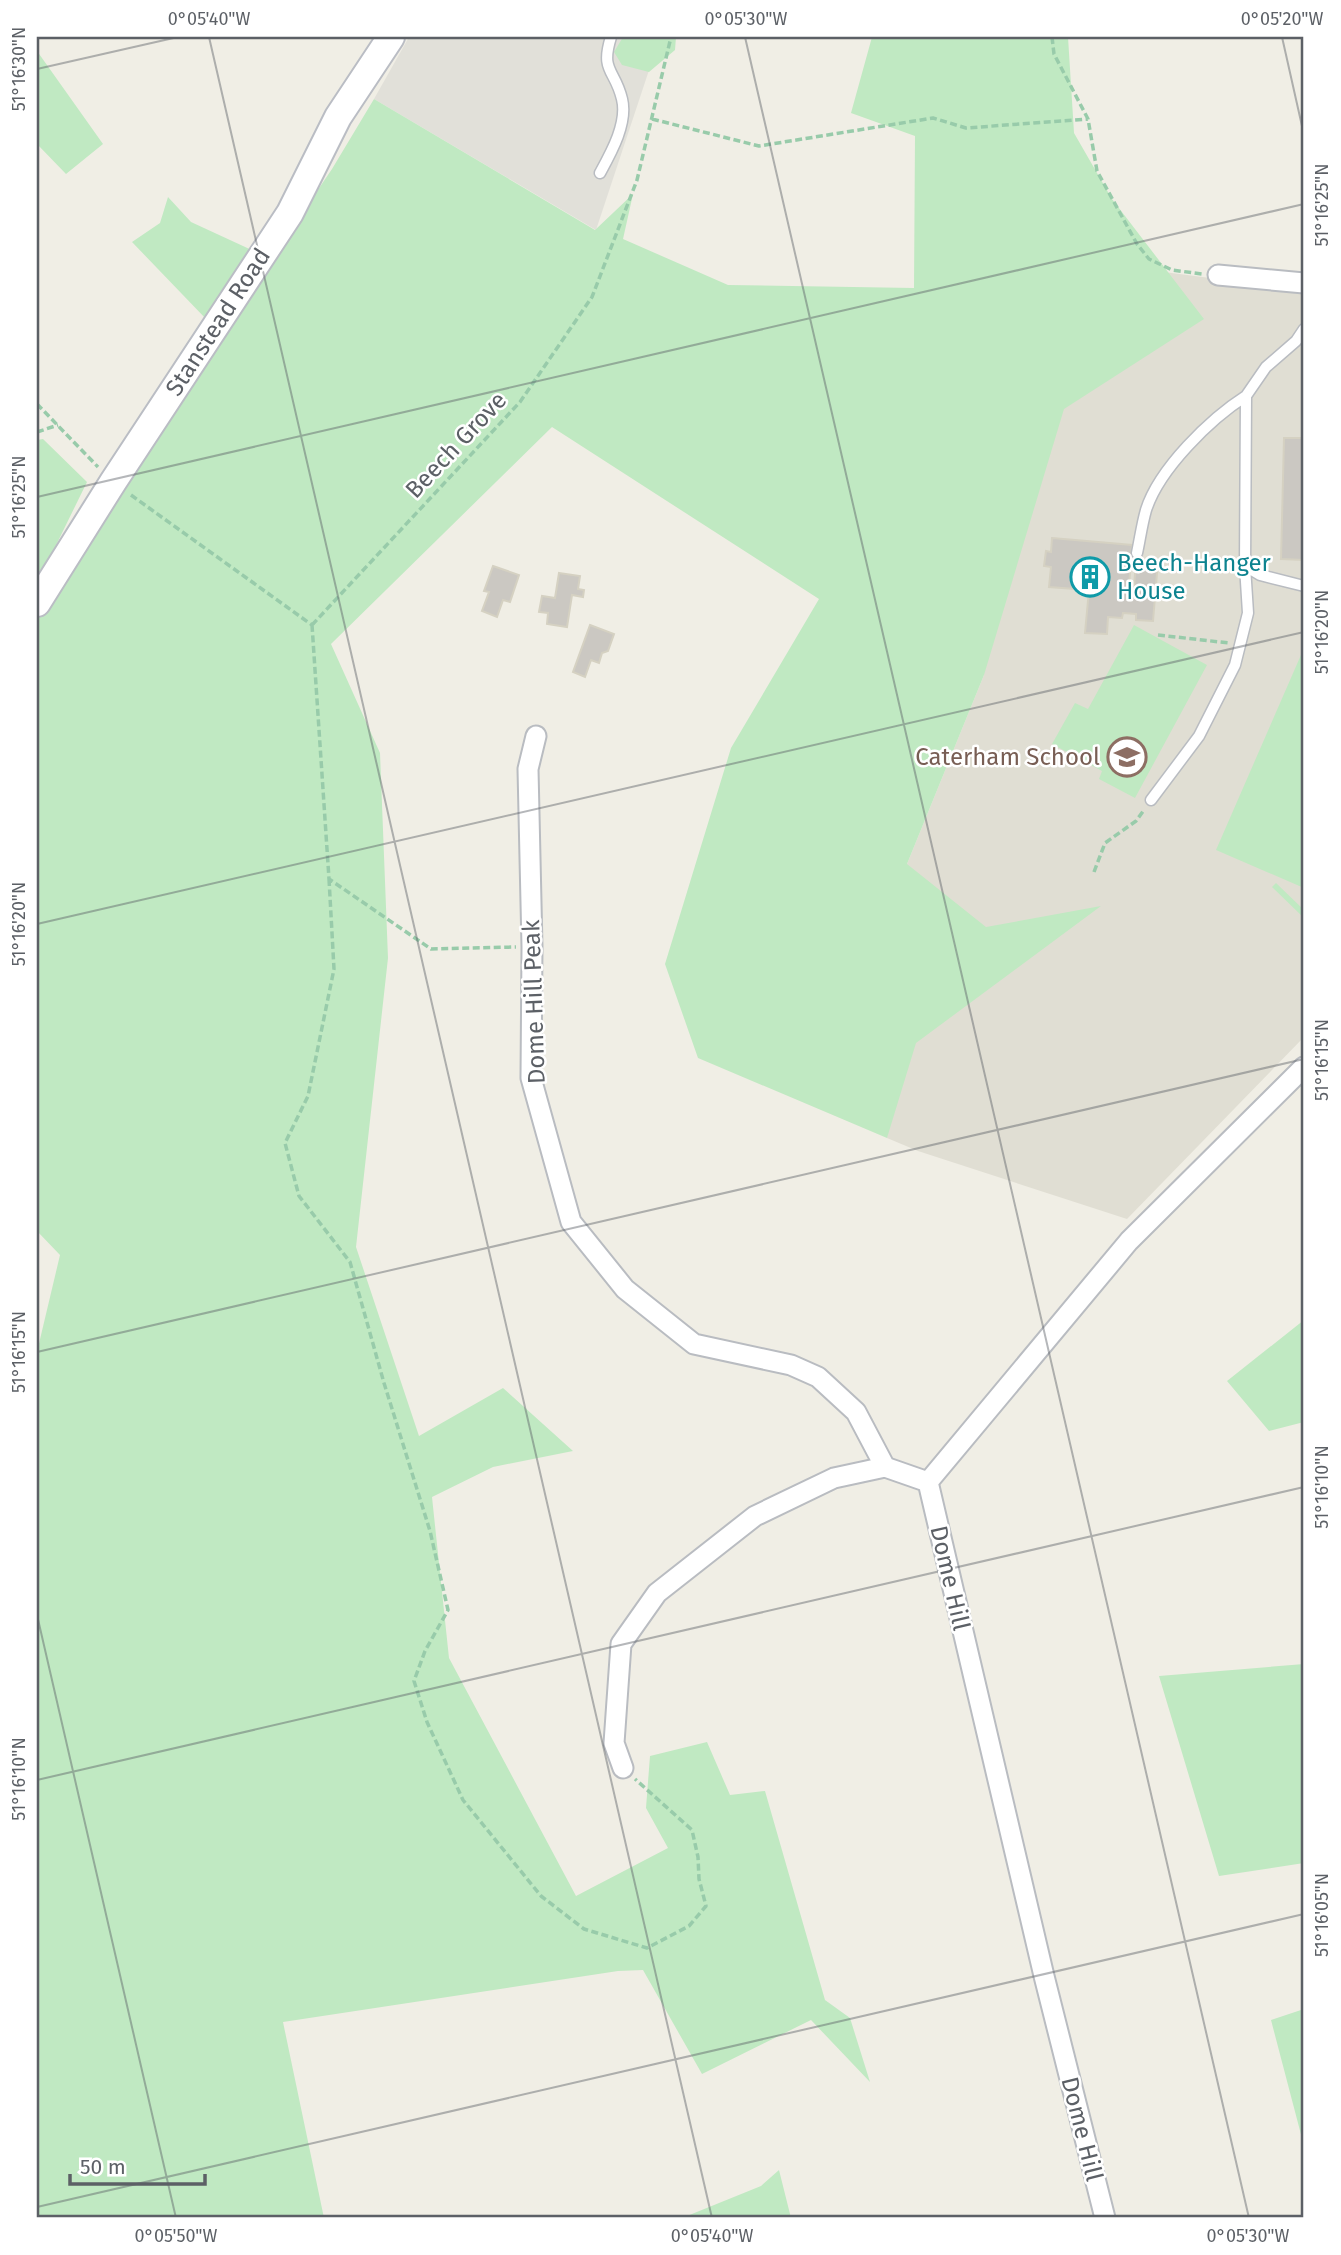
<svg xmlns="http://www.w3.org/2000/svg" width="1341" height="2255" viewBox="0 0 1341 2255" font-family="'Fira Sans',sans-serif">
<rect width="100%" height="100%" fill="#f0eee5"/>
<!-- industrial -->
<path fill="#e1e0d9" d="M 409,37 L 660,37 L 596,230 L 374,99 Z"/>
<!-- education -->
<path fill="#e0ded3" d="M 1133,268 L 1304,290 L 1304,1037 L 1127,1219 L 918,1151 L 887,1138 L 907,864 L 984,675 L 954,576 Z"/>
<!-- green -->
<path fill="#c0e9c2" d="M 623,37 L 676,37 L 675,50 L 649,72 L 622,65 L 614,52 Z
M 872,37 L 1068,37 L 1074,133 L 1112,199 L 1204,319 L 1064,409 L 984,675 L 907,864 L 986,927 L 1101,906 L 916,1043 L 887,1138 L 698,1058 L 665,964 L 731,748 L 819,599 L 552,427 L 331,644 L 380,753 L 388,958 L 356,1247 L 419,1436 L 503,1388 L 573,1451 L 493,1467 L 432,1497 L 449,1658 L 576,1896 L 668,1848 L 646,1808 L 650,1756 L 707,1742 L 730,1795 L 765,1791 L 825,2000 L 850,2018 L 870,2082 L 811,2020 L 702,2074 L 643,1970 L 618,1971 L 283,2022 L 324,2218 L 37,2218 L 37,1352 L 60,1255 L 37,1231 L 37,617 L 196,373 L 207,320 L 132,242 L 160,223 L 168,197 L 191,222 L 271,259 L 332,169 L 374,99 L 595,230 L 633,194 L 623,239 L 728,285 L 914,288 L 915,136 L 851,113 Z
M 37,51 L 103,144 L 66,174 L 37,144 Z
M 43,439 L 87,482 L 37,584 L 37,440 Z
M 1134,625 L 1207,665 L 1135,798 L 1099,779 L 1102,771 L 1052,744 L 1075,703 L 1088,709 Z
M 1304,648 L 1304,888 L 1216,850 Z
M 1276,883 L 1304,910 L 1304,918 L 1272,887 Z
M 1304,1320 L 1304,1422 L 1269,1431 L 1227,1381 Z
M 1304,1664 L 1304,1863 L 1219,1876 L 1159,1676 Z
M 1304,2009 L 1304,2146 L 1271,2020 Z
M 779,2170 L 791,2218 L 682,2218 L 761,2186 Z"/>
<!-- building -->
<path fill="#cbc8c2" stroke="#d5d1c2" stroke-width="2" d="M 1284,438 L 1304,438 L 1304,560 L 1281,559 Z
M 1052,538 L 1132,545 L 1129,587 L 1134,588 L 1136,559 L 1158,561 L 1153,621 L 1136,620 L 1136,614 L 1123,613 L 1122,618 L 1108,617 L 1107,634 L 1085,633 L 1089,590 L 1049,587 L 1051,567 L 1044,566 L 1046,551 L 1051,552 Z
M 493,566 L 519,575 L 510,602 L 503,600 L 497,617 L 482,611 L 489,592 L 484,591 Z
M 559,573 L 580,576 L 578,589 L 584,590 L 583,597 L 572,595 L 567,627 L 547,624 L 548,613 L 539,612 L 542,596 L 555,598 Z
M 590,625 L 614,634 L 608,651 L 602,653 L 599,663 L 591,660 L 585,677 L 573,672 Z"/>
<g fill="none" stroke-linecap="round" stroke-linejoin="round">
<!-- lane casing -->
<g stroke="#b9bcc1" stroke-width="13">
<path id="lane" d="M 600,173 C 611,153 628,123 622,99 C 615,69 600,72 611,37
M 1304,329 L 1296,341 L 1266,367 L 1246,396 L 1245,566 L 1260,575 L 1304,586
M 1137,553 C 1140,539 1142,524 1146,510 C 1159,469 1210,419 1246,396
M 1151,800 L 1199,736 L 1235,665 L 1248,613 L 1245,566"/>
</g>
<!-- street casing -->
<g stroke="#b9bcc1" stroke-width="23">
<path id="street" d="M 1218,275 L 1304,283
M 536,736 L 528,769 L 532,947 L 531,1078 L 571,1222 L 625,1289 L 694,1344 L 791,1365 L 818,1377 L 856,1412 L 885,1467 L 928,1482
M 623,1768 L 614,1743 L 621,1644 L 657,1593 L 755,1516 L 834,1478 L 885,1467
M 1105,2218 L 1044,1976 L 928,1482 L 1129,1241 L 1304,1067"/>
</g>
<!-- secondary casing -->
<g stroke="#babdc4" stroke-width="30">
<path id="secondary" d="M 37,603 L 113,482 L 290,213 L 338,117 L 391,37"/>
</g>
<!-- path -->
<path stroke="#98cbaa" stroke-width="3.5" stroke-dasharray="7 3.5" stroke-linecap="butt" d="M 1052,37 L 1054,54 L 1088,119 L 1097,171 L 1137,244 L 1149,259 L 1172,270 L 1202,274
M 652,119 L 759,146 L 933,118 L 966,128 L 1088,119
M 37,404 L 98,467
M 37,432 L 58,425
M 131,495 L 312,625
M 312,625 L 520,402 L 592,297 L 637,180 L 671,37
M 312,625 L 329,879 L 431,949 L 516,947
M 1158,635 L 1229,643
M 1094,872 L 1105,843 L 1136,821 L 1144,810
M 329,879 L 334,969 L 308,1096 L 285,1143 L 299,1196 L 350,1262 L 384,1383 L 430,1531 L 448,1610 L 425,1651 L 414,1681 L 427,1722 L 463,1800 L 541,1896 L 584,1929 L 647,1948 L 689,1926 L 706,1906 L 699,1879 L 698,1857 L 692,1830 L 635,1779"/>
<!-- lane -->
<use href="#lane" stroke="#fff" stroke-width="10"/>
<!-- street -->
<use href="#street" stroke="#fff" stroke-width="19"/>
<!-- secondary -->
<use href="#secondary" stroke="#fff" stroke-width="26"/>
</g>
<!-- ticks -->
<path fill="none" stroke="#5c6066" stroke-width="2" stroke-opacity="0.45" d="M 209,37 L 712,2218M 745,37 L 1249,2218M 1282,37 L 1304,135M 37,69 L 178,37M 37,497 L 1304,204M 37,924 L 1304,632M 37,1352 L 1304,1059M 37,1615 L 176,2218M 37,1780 L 1304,1487M 37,2207 L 1304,1914"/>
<!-- icons -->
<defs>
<g id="building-ring" transform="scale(2.0125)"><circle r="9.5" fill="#fff" stroke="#0f9aa8" stroke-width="1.5"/><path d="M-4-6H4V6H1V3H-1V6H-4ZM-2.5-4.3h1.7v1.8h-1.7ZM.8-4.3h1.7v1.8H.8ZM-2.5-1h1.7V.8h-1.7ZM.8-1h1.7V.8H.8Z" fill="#0f9aa8"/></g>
<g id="school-ring" transform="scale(2.0125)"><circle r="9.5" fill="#fff" stroke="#8d6e63" stroke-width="1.5"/><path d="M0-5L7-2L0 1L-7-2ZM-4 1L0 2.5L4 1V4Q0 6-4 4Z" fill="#8d6e63"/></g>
</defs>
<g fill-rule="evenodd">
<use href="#building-ring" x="1090" y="577"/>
<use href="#school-ring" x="1127" y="757"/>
</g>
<g text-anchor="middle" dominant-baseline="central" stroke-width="5" stroke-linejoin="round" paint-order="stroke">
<!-- street labels -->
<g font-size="24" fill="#5c6066" stroke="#fff">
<text transform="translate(218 322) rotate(-57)">Stanstead Road</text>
<text transform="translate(456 445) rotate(-47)">Beech Grove</text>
<text transform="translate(534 1002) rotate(-92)">Dome Hill Peak</text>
<text transform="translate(950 1578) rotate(77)">Dome Hill</text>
<text transform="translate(1082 2129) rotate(76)">Dome Hill</text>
</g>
<!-- culture labels -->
<g font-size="24" fill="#0d838f" stroke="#fff" text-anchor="start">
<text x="1117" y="563">Beech-Hanger<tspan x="1117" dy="28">House</tspan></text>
</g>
<!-- education labels -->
<g font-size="24" fill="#785e54" stroke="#fff" text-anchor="end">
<text x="1100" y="757">Caterham School</text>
</g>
</g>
<!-- border -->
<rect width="1341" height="2255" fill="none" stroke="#ffffff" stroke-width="77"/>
<!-- scale -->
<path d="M70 2174v10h135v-10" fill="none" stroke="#5c6066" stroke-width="3.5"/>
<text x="80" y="2174" font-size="21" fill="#5c6066" stroke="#ffffff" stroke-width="5" paint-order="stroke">50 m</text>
<rect x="38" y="38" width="1264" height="2178" fill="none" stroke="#5c6066" stroke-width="2.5"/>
<g font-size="18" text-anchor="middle" fill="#5c6066">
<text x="209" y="25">0°05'40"W</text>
<text x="746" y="25">0°05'30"W</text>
<text x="1282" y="25">0°05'20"W</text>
<text transform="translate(19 69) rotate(-90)" y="6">51°16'30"N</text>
<text transform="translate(1322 205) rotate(-90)" y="6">51°16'25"N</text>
<text transform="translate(19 497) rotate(-90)" y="6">51°16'25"N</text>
<text transform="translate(1322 632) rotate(-90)" y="6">51°16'20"N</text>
<text transform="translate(19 924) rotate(-90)" y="6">51°16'20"N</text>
<text transform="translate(1322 1060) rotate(-90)" y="6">51°16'15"N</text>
<text transform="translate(19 1352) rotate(-90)" y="6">51°16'15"N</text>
<text transform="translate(1322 1487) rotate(-90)" y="6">51°16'10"N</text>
<text transform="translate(19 1779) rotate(-90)" y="6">51°16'10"N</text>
<text transform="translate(1322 1915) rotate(-90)" y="6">51°16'05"N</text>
<text x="176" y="2242">0°05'50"W</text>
<text x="712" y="2242">0°05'40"W</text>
<text x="1248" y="2242">0°05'30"W</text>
</g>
</svg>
